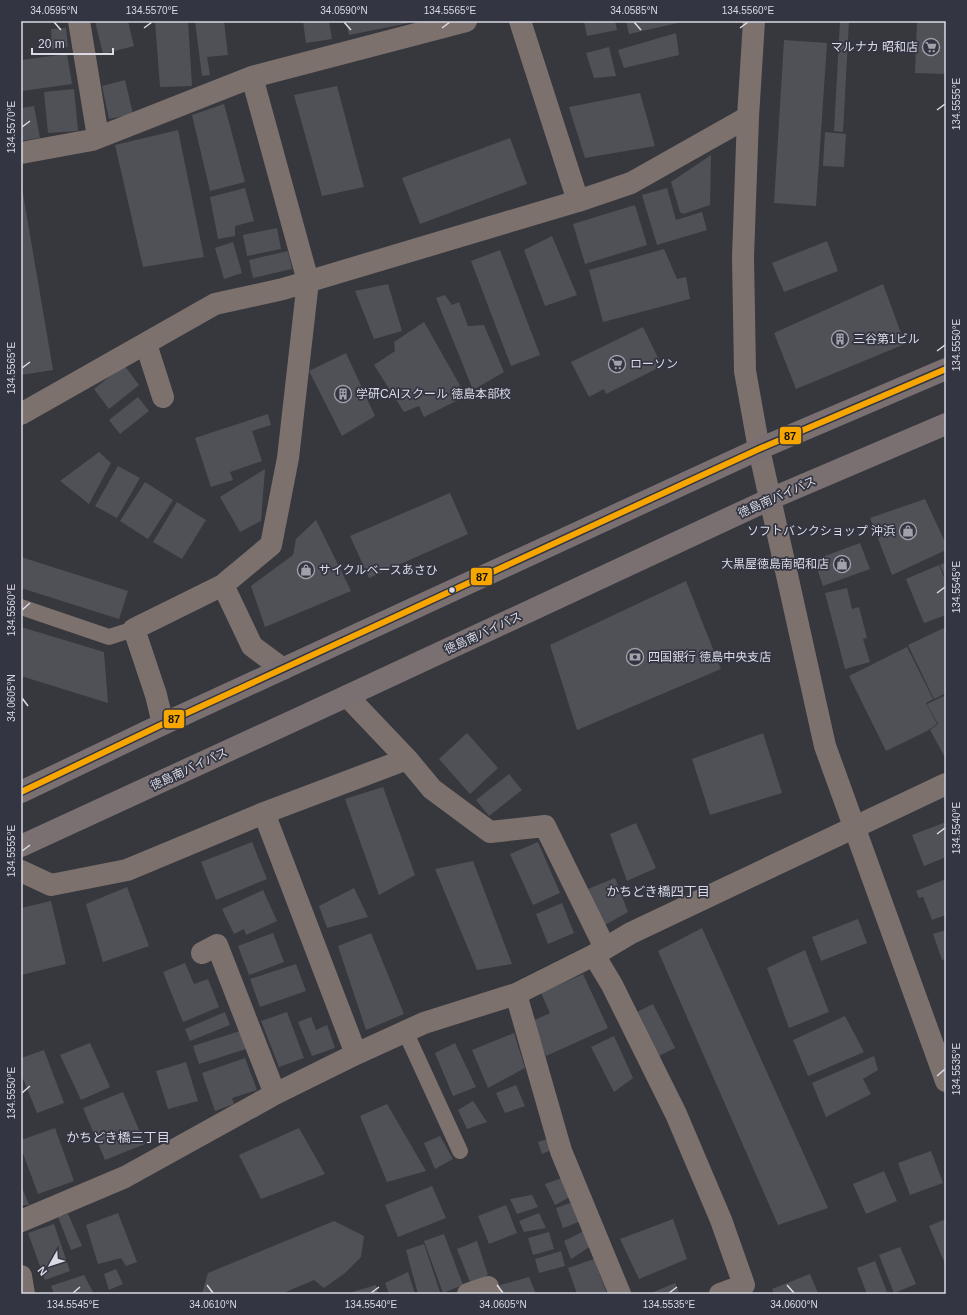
<svg xmlns="http://www.w3.org/2000/svg" width="967" height="1315" viewBox="0 0 967 1315" font-family="Helvetica,'Noto Sans JP',sans-serif">
<rect width="100%" height="100%" fill="#36383e"/>
<!-- building -->
<path fill="#505156" d="M 95,21 L 128,21 L 134,46 L 103,54 Z
M 155,21 L 188,21 L 192,86 L 160,87 Z
M 195,21 L 224,21 L 228,55 L 207,57 L 210,75 L 202,76 Z
M 303,21 L 329,21 L 332,39 L 306,43 Z
M 346,21 L 409,21 L 409,23 L 349,35 Z
M 584,21 L 615,21 L 617,30 L 587,36 Z
M 626,21 L 682,21 L 682,22 L 629,34 Z
M 840,21 L 849,21 L 843,132 L 834,131 Z
M 917,21 L 946,21 L 946,74 L 915,73 Z
M 66,28 L 68,47 L 52,49 L 51,29 Z
M 676,33 L 679,55 L 624,68 L 618,50 Z
M 784,40 L 827,43 L 816,206 L 774,203 Z
M 609,47 L 616,76 L 594,78 L 586,53 Z
M 67,54 L 72,84 L 22,91 L 21,60 Z
M 125,80 L 133,114 L 109,119 L 102,86 Z
M 337,86 L 364,187 L 322,196 L 294,95 Z
M 74,89 L 78,131 L 48,133 L 44,92 Z
M 640,93 L 655,146 L 585,158 L 569,107 Z
M 224,104 L 245,182 L 210,191 L 192,115 Z
M 34,106 L 40,138 L 21,141 L 21,108 Z
M 178,130 L 204,257 L 143,267 L 115,145 Z
M 825,132 L 846,134 L 844,167 L 823,166 Z
M 510,138 L 527,184 L 420,224 L 402,178 Z
M 711,155 L 710,205 L 683,214 L 680,212 L 671,182 Z
M 21,182 L 53,370 L 21,375 Z
M 245,188 L 254,221 L 235,226 L 235,236 L 218,239 L 210,197 Z
M 667,188 L 676,220 L 702,212 L 707,230 L 657,245 L 642,195 Z
M 635,205 L 647,245 L 585,264 L 573,224 Z
M 277,228 L 281,249 L 247,256 L 243,235 Z
M 552,236 L 577,295 L 545,306 L 524,250 Z
M 827,241 L 838,271 L 784,292 L 772,263 Z
M 233,242 L 242,273 L 224,279 L 215,248 Z
M 664,249 L 677,279 L 686,277 L 690,299 L 603,322 L 589,270 Z
M 500,250 L 540,355 L 511,366 L 471,261 Z
M 288,251 L 292,269 L 253,278 L 249,260 Z
M 388,284 L 402,331 L 374,339 L 355,291 Z
M 883,284 L 905,344 L 796,389 L 774,333 Z
M 445,295 L 452,305 L 459,302 L 468,326 L 484,325 L 504,372 L 473,390 L 436,298 Z
M 424,322 L 466,396 L 424,417 L 419,406 L 404,412 L 374,365 L 395,351 L 394,342 Z
M 643,327 L 662,366 L 606,394 L 604,389 L 589,397 L 571,362 Z
M 346,353 L 375,416 L 342,436 L 309,371 Z
M 124,365 L 139,385 L 109,409 L 94,389 Z
M 138,397 L 149,411 L 120,434 L 109,420 Z
M 268,414 L 271,425 L 252,431 L 262,461 L 230,472 L 233,480 L 211,487 L 195,438 Z
M 99,452 L 111,463 L 89,504 L 60,481 Z
M 118,466 L 140,478 L 117,518 L 95,506 Z
M 265,469 L 261,521 L 240,532 L 220,497 Z
M 145,482 L 173,500 L 148,539 L 120,521 Z
M 450,493 L 468,534 L 369,578 L 350,536 Z
M 925,499 L 946,544 L 946,550 L 892,575 L 870,518 Z
M 177,502 L 206,520 L 182,559 L 153,542 Z
M 316,520 L 351,591 L 265,627 L 251,586 L 293,555 L 296,539 Z
M 860,543 L 870,569 L 823,586 L 814,560 Z
M 21,557 L 128,591 L 119,619 L 21,588 Z
M 946,562 L 946,579 L 940,565 Z
M 939,565 L 946,582 L 946,615 L 924,623 L 906,579 Z
M 686,581 L 721,669 L 577,730 L 550,645 Z
M 847,588 L 852,609 L 859,607 L 867,638 L 863,639 L 870,662 L 845,669 L 825,593 Z
M 21,627 L 104,652 L 108,703 L 21,676 Z
M 946,627 L 946,693 L 934,699 L 908,645 Z
M 907,647 L 933,699 L 926,703 L 937,724 L 927,731 L 886,751 L 849,676 Z
M 946,695 L 946,759 L 930,730 L 938,724 L 927,704 Z
M 467,733 L 498,768 L 470,794 L 439,759 Z
M 763,733 L 782,793 L 710,815 L 692,759 Z
M 509,774 L 522,790 L 489,816 L 476,800 Z
M 383,787 L 415,875 L 379,895 L 345,799 Z
M 946,822 L 946,857 L 924,866 L 912,835 Z
M 636,823 L 656,868 L 627,881 L 610,834 Z
M 252,842 L 267,879 L 216,900 L 201,862 Z
M 538,842 L 560,893 L 533,905 L 510,854 Z
M 473,861 L 512,964 L 477,970 L 435,869 Z
M 615,878 L 628,912 L 605,925 L 588,889 Z
M 946,879 L 946,915 L 932,920 L 923,897 L 919,898 L 916,891 Z
M 127,887 L 149,946 L 103,962 L 86,904 Z
M 354,888 L 368,917 L 327,928 L 319,906 Z
M 263,890 L 277,921 L 246,935 L 244,929 L 234,934 L 222,909 Z
M 51,901 L 66,964 L 21,975 L 21,908 Z
M 562,903 L 574,933 L 548,944 L 536,914 Z
M 858,919 L 867,943 L 821,961 L 812,937 Z
M 702,928 L 828,1208 L 778,1225 L 658,951 Z
M 946,930 L 946,959 L 942,960 L 933,934 Z
M 273,933 L 284,962 L 249,975 L 238,946 Z
M 371,933 L 404,1014 L 366,1030 L 338,946 Z
M 805,950 L 829,1012 L 789,1028 L 767,968 Z
M 185,963 L 194,984 L 208,979 L 219,1007 L 183,1022 L 163,972 Z
M 296,964 L 306,991 L 260,1007 L 250,979 Z
M 583,974 L 608,1028 L 546,1056 L 530,1022 L 550,1013 L 541,993 Z
M 653,1004 L 675,1048 L 657,1057 L 635,1013 Z
M 225,1012 L 230,1025 L 190,1041 L 185,1029 Z
M 287,1012 L 304,1058 L 279,1067 L 261,1021 Z
M 845,1016 L 864,1052 L 808,1076 L 793,1040 Z
M 311,1017 L 316,1030 L 327,1025 L 335,1048 L 312,1056 L 298,1022 Z
M 240,1031 L 246,1049 L 199,1064 L 193,1046 Z
M 514,1033 L 525,1068 L 488,1088 L 472,1050 Z
M 614,1036 L 633,1078 L 614,1092 L 591,1047 Z
M 90,1043 L 110,1087 L 81,1100 L 60,1055 Z
M 455,1043 L 476,1087 L 453,1096 L 435,1053 Z
M 44,1050 L 64,1103 L 37,1113 L 21,1074 L 21,1058 Z
M 874,1056 L 878,1070 L 863,1079 L 871,1094 L 826,1117 L 812,1083 Z
M 245,1058 L 257,1090 L 232,1098 L 234,1104 L 215,1111 L 202,1073 Z
M 186,1062 L 198,1101 L 168,1109 L 156,1071 Z
M 516,1085 L 525,1106 L 505,1113 L 496,1093 Z
M 123,1092 L 145,1144 L 105,1160 L 83,1108 Z
M 473,1101 L 487,1122 L 467,1129 L 458,1110 Z
M 387,1104 L 426,1171 L 387,1182 L 360,1116 Z
M 55,1128 L 74,1181 L 38,1194 L 21,1148 L 21,1140 Z
M 299,1128 L 325,1174 L 261,1199 L 239,1155 Z
M 440,1136 L 453,1159 L 435,1169 L 424,1143 Z
M 550,1138 L 554,1149 L 542,1154 L 538,1142 Z
M 931,1151 L 943,1183 L 910,1195 L 898,1163 Z
M 884,1171 L 897,1201 L 866,1214 L 853,1184 Z
M 562,1178 L 570,1197 L 555,1205 L 545,1184 Z
M 21,1185 L 29,1205 L 21,1205 Z
M 432,1186 L 446,1218 L 398,1237 L 385,1205 Z
M 532,1195 L 538,1207 L 517,1214 L 510,1199 Z
M 573,1202 L 581,1221 L 563,1228 L 556,1208 Z
M 506,1205 L 517,1233 L 489,1244 L 478,1216 Z
M 118,1213 L 137,1262 L 126,1266 L 121,1258 L 98,1264 L 86,1225 Z
M 539,1213 L 546,1228 L 524,1232 L 519,1221 Z
M 68,1214 L 82,1246 L 71,1250 L 58,1217 Z
M 673,1219 L 687,1259 L 639,1279 L 620,1239 Z
M 946,1219 L 946,1266 L 929,1226 Z
M 334,1221 L 364,1236 L 361,1257 L 345,1273 L 324,1288 L 314,1280 L 281,1294 L 202,1294 L 208,1273 Z
M 54,1224 L 70,1271 L 45,1280 L 28,1233 Z
M 584,1231 L 591,1246 L 571,1259 L 564,1241 Z
M 549,1232 L 554,1249 L 533,1255 L 528,1238 Z
M 444,1234 L 463,1285 L 443,1293 L 424,1241 Z
M 477,1241 L 488,1275 L 470,1282 L 457,1249 Z
M 424,1244 L 440,1292 L 435,1294 L 418,1294 L 406,1250 Z
M 900,1247 L 916,1284 L 894,1293 L 879,1255 Z
M 561,1251 L 565,1266 L 539,1273 L 535,1259 Z
M 594,1259 L 607,1294 L 577,1294 L 568,1268 Z
M 875,1261 L 887,1292 L 882,1294 L 867,1294 L 857,1268 Z
M 116,1269 L 123,1284 L 109,1290 L 104,1274 Z
M 408,1272 L 415,1294 L 389,1294 L 385,1283 Z
M 810,1274 L 818,1293 L 814,1294 L 774,1294 L 772,1289 Z
M 84,1275 L 94,1294 L 54,1294 L 51,1286 Z
M 529,1277 L 536,1294 L 501,1294 L 497,1286 Z
M 675,1283 L 680,1294 L 649,1294 Z
M 376,1285 L 378,1294 L 349,1294 L 349,1293 Z"/>
<g fill="none" stroke-linecap="round" stroke-linejoin="round">
<!-- service -->
<path stroke="#7d716e" stroke-width="16" d="M 21,607 L 109,637 L 134,629
M 405,1031 L 460,1151"/>
<!-- minor -->
<path stroke="#7d716e" stroke-width="22" d="M 79,21 L 98,137
M 520,21 L 578,201
M 21,153 L 92,140 L 252,77
M 146,344 L 163,397
M 21,414 L 215,304 L 283,289 L 578,201 L 631,183 L 748,117
M 283,669 L 252,646 L 223,585 L 271,545 L 288,458 L 308,281 L 252,77 L 466,21
M 347,696 L 407,759 L 432,789 L 490,832 L 545,826 L 605,948
M 163,724 L 156,695 L 134,629 L 223,585
M 264,813 L 407,759
M 21,871 L 51,885 L 127,870 L 264,813 L 356,1054
M 202,953 L 217,945 L 275,1094
M 594,955 L 612,985 L 676,1114 L 721,1220 L 744,1285 L 720,1294
M 516,994 L 561,1151 L 620,1294
M 21,1221 L 125,1177 L 275,1094 L 356,1054 L 424,1023 L 516,994 L 594,955 L 631,933 L 946,784
M 21,1276 L 24,1294
M 468,1294 L 488,1287 L 490,1294"/>
<!-- tertiary -->
<path stroke="#7d716e" stroke-width="22" d="M 754,21 L 748,117 L 743,257 L 745,371 L 759,449 L 825,746 L 946,1081"/>
<!-- trunk -->
<path stroke="#7a7071" stroke-width="22" d="M 21,792 L 163,724 L 759,449 L 946,369
M 21,846 L 347,696 L 770,499 L 946,424"/>
<!-- bus-1 casing -->
<g stroke="#333542" stroke-width="9">
<path id="bus-1" d="M 21,792 L 163,724 L 759,449 L 946,369"/>
</g>
<!-- bus-1 -->
<use href="#bus-1" stroke="#f7a600" stroke-width="6"/>
</g>
<!-- ticks -->
<path fill="none" stroke="#d9dae3" stroke-width="1.5" d="M 54,22 L 61,30M 344,22 L 351,30M 634,22 L 641,30M 144,28 L 152,22M 442,28 L 450,22M 740,28 L 748,22M 937,110 L 945,104M 22,127 L 30,121M 937,351 L 945,345M 22,368 L 30,362M 937,593 L 945,587M 22,610 L 30,603M 22,698 L 28,706M 937,834 L 945,828M 22,851 L 30,845M 937,1076 L 945,1069M 22,1093 L 30,1086M 207,1285 L 213,1293M 497,1285 L 503,1293M 787,1285 L 794,1293M 73,1293 L 80,1287M 371,1293 L 379,1287M 669,1293 L 677,1287"/>
<!-- icons -->
<defs>
<g id="supermarket-ring" transform="scale(0.9)"><circle r="9.5" fill="#333542" stroke="#a0a1a9" stroke-width="1.5"/><path d="M-6-5.5h2.5l.6 2H6L4.5 2H-2.5L-4.4-4H-6ZM-1.5 3.2a1.3 1.3 0 1 0 .1 0ZM3 3.2a1.3 1.3 0 1 0 .1 0Z" fill="#a0a1a9"/></g>
<g id="building-ring" transform="scale(0.9)"><circle r="9.5" fill="#333542" stroke="#a0a1a9" stroke-width="1.5"/><path d="M-4-6H4V6H1V3H-1V6H-4ZM-2.5-4.3h1.7v1.8h-1.7ZM.8-4.3h1.7v1.8H.8ZM-2.5-1h1.7V.8h-1.7ZM.8-1h1.7V.8H.8Z" fill="#a0a1a9"/></g>
<g id="shop-ring" transform="scale(0.9)"><circle r="9.5" fill="#333542" stroke="#a0a1a9" stroke-width="1.5"/><path d="M-5-2.5h2.3a2.7 3.5 0 0 1 5.4 0H5L5.5 6h-11ZM-1.5-2.5h3a1.5 2.3 0 0 0-3 0Z" fill="#a0a1a9"/></g>
<g id="bank-ring" transform="scale(0.9)"><circle r="9.5" fill="#333542" stroke="#a0a1a9" stroke-width="1.5"/><path d="M-6-4H6V4H-6ZM0-2.3a2.3 2.3 0 1 0 0 4.6a2.3 2.3 0 1 0 0-4.6Z" fill="#a0a1a9"/></g>
</defs>
<g fill-rule="evenodd">
<use href="#supermarket-ring" x="931" y="47"/>
<use href="#building-ring" x="840" y="339"/>
<use href="#supermarket-ring" x="617" y="364"/>
<use href="#building-ring" x="343" y="394"/>
<use href="#shop-ring" x="908" y="531"/>
<use href="#shop-ring" x="842" y="564"/>
<use href="#shop-ring" x="306" y="570"/>
<use href="#bank-ring" x="635" y="657"/>
</g>
<!-- markers -->
<circle fill="#d9dae3" stroke="#333542" stroke-width="1.5" cx="452" cy="590" r="3.5"/>
<g text-anchor="middle" dominant-baseline="central" stroke-width="3.5" stroke-linejoin="round" paint-order="stroke">
<!-- poi labels -->
<g font-size="12" fill="#d9dae3" stroke="#333542" text-anchor="start">
<text x="918" y="47" text-anchor="end">マルナカ 昭和店</text>
<text x="853" y="339">三谷第1ビル</text>
<text x="630" y="364">ローソン</text>
<text x="356" y="394">学研CAIスクール 徳島本部校</text>
<text x="895" y="531" text-anchor="end">ソフトバンクショップ 沖浜</text>
<text x="829" y="564" text-anchor="end">大黒屋徳島南昭和店</text>
<text x="319" y="570">サイクルベースあさひ</text>
<text x="648" y="657">四国銀行 徳島中央支店</text>
</g>
<!-- street labels -->
<g font-size="12" fill="#d9dae3" stroke="#333542">
<text transform="translate(777 497) rotate(-24)">徳島南バイパス</text>
<text transform="translate(483 633) rotate(-25)">徳島南バイパス</text>
<text transform="translate(189 769) rotate(-25)">徳島南バイパス</text>
</g>
<!-- neighbourhood labels -->
<g font-size="13" fill="#d9dae3" stroke="#333542">
<text x="658" y="891">かちどき橋四丁目</text>
<text x="118" y="1137">かちどき橋三丁目</text>
</g>
</g>
<g stroke="#333542" stroke-width="1.5">
<rect x="779" y="426" width="23" height="19" rx="4" fill="#f7a600"/>
<rect x="470" y="567" width="23" height="19" rx="4" fill="#f7a600"/>
<rect x="163" y="709" width="22" height="20" rx="4" fill="#f7a600"/>
</g>
<g font-size="11" text-anchor="middle" font-weight="bold" fill="#111">
<text x="790" y="440">87</text>
<text x="482" y="581">87</text>
<text x="174" y="723">87</text>
</g>
<!-- border -->
<rect width="967" height="1315" fill="none" stroke="#333542" stroke-width="44"/>
<!-- north arrow -->
<g transform="translate(50 1265) rotate(231)" stroke="#333542" stroke-width="3" paint-order="stroke">
<path d="M0-3L7 15L0 10L-7 15Z" fill="#d9dae3"/>
<text y="-6" font-size="11" font-weight="bold" text-anchor="middle" fill="#d9dae3">N</text>
</g>
<!-- scale -->
<path d="M32 48v6h81v-6" fill="none" stroke="#d9dae3" stroke-width="2"/>
<text x="38" y="48" font-size="12" fill="#d9dae3" stroke="#333542" stroke-width="3" paint-order="stroke">20 m</text>
<rect x="22" y="22" width="923" height="1271" fill="none" stroke="#d9dae3" stroke-width="1.5"/>
<g font-size="10" text-anchor="middle" fill="#d9dae3">
<text x="54" y="14">34.0595°N</text>
<text x="152" y="14">134.5570°E</text>
<text x="344" y="14">34.0590°N</text>
<text x="450" y="14">134.5565°E</text>
<text x="634" y="14">34.0585°N</text>
<text x="748" y="14">134.5560°E</text>
<text transform="translate(956 104) rotate(-90)" y="4">134.5555°E</text>
<text transform="translate(11 127) rotate(-90)" y="4">134.5570°E</text>
<text transform="translate(956 345) rotate(-90)" y="4">134.5550°E</text>
<text transform="translate(11 368) rotate(-90)" y="4">134.5565°E</text>
<text transform="translate(956 587) rotate(-90)" y="4">134.5545°E</text>
<text transform="translate(11 610) rotate(-90)" y="4">134.5560°E</text>
<text transform="translate(11 698) rotate(-90)" y="4">34.0605°N</text>
<text transform="translate(956 828) rotate(-90)" y="4">134.5540°E</text>
<text transform="translate(11 851) rotate(-90)" y="4">134.5555°E</text>
<text transform="translate(956 1069) rotate(-90)" y="4">134.5535°E</text>
<text transform="translate(11 1093) rotate(-90)" y="4">134.5550°E</text>
<text x="73" y="1308">134.5545°E</text>
<text x="213" y="1308">34.0610°N</text>
<text x="371" y="1308">134.5540°E</text>
<text x="503" y="1308">34.0605°N</text>
<text x="669" y="1308">134.5535°E</text>
<text x="794" y="1308">34.0600°N</text>
</g>
</svg>
